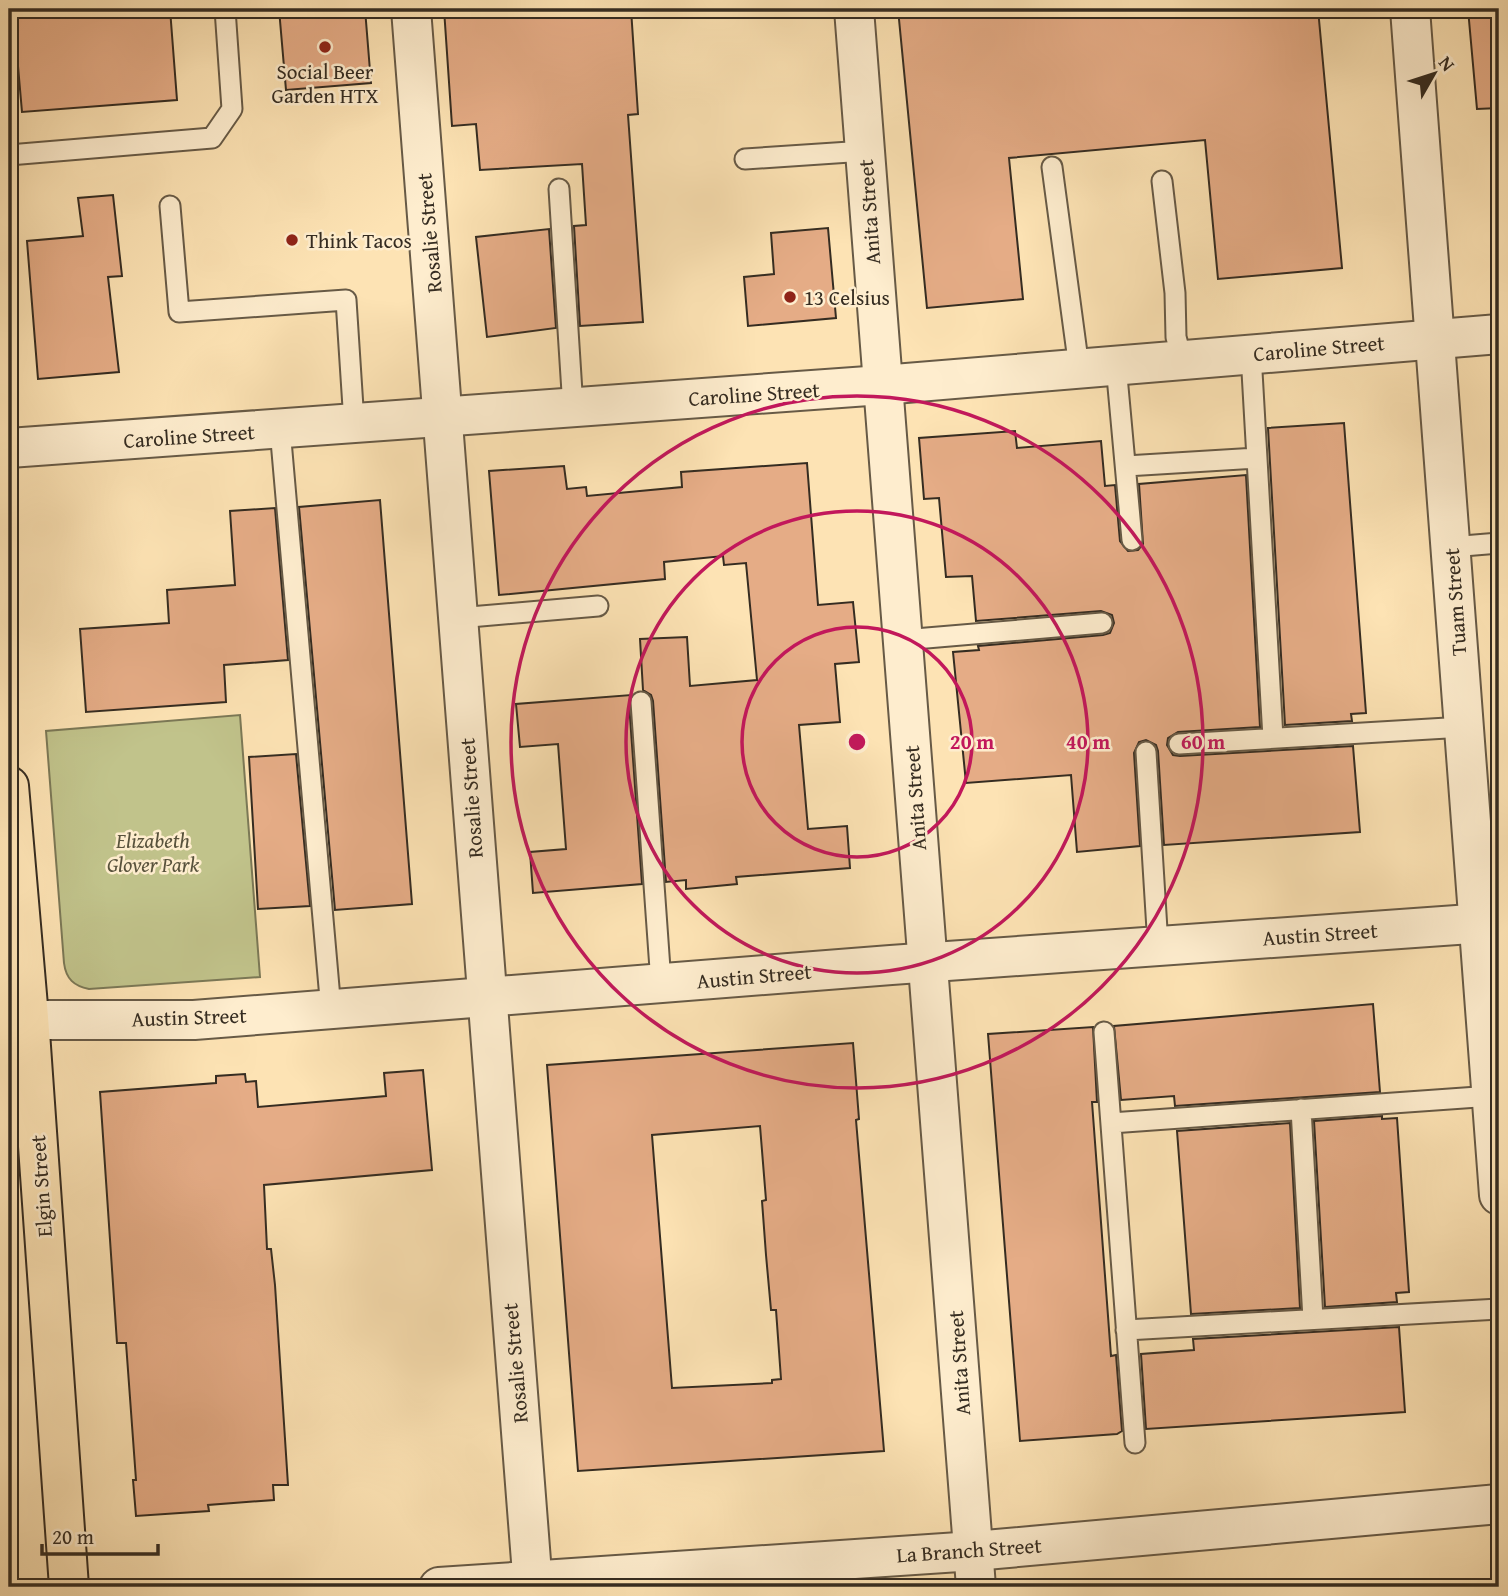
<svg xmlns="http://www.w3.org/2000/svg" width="1508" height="1596" viewBox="0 0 1508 1596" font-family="'Gentium Book Plus',serif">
<rect width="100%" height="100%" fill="#fde3b4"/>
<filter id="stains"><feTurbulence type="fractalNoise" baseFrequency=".00286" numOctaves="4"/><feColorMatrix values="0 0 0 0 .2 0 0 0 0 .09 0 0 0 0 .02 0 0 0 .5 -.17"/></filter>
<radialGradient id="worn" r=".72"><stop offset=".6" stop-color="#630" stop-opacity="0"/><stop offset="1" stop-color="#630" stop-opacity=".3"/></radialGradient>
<!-- green -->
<path fill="#c1c38b" stroke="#7b7856" stroke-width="2" d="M 240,715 L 260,977 L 89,989 C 74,986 66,979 64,963 L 46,731 Z"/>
<!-- building -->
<path fill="#e5ac86" stroke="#352c21" stroke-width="2" fill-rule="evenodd" d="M 13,9 L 170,9 L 177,100 L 22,112 Z
M 279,9 L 365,9 L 371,83 L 286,90 Z
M 444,9 L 631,9 L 638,114 L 628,115 L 643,322 L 580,326 L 574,226 L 586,225 L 582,164 L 480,170 L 476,124 L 452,126 Z
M 898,9 L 1318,9 L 1342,268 L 1218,279 L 1205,140 L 1009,158 L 1023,299 L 927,308 Z
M 1468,9 L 1499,9 L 1499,108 L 1477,109 Z
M 113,195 L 122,276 L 108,277 L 119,372 L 38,379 L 27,241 L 83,236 L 78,198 Z
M 828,228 L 836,318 L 748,326 L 744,277 L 774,274 L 771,233 Z
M 549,229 L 556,328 L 487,337 L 476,237 Z
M 1344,423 L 1366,713 L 1351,714 L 1352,721 L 1285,725 L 1268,428 Z
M 1015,431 L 1017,448 L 1101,441 L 1105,486 L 1115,485 L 1120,541 L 1128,551 L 1138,550 L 1143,544 L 1139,484 L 1246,475 L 1260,727 L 1178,732 L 1168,738 L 1167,745 L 1173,755 L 1180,756 L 1353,746 L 1360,832 L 1164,845 L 1158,751 L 1156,745 L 1146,740 L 1139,742 L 1134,753 L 1140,846 L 1077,852 L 1071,775 L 966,783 L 953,652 L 979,650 L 978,646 L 1103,635 L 1110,633 L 1114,623 L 1112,615 L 1101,611 L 976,621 L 972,576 L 946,577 L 939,498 L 924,499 L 919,438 Z
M 807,463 L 818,605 L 853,602 L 859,662 L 835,664 L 840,722 L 799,725 L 808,829 L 847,826 L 850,868 L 736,877 L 737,884 L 686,889 L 686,880 L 666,882 L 653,701 L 651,695 L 643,690 L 640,639 L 687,637 L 690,686 L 757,680 L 746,563 L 724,565 L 723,556 L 664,562 L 665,579 L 499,595 L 489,471 L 564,466 L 567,489 L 586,487 L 587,496 L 682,487 L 681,472 Z
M 380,500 L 412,904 L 335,910 L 299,507 Z
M 275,508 L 288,660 L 224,665 L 226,702 L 86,712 L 80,629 L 169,623 L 167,590 L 235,585 L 230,511 Z
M 631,695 L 629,703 L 642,884 L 533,893 L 530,852 L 566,849 L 558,744 L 520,747 L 516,704 Z
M 296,754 L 310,906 L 258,909 L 249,757 Z
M 1373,1004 L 1380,1092 L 1175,1106 L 1174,1096 L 1121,1100 L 1114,1026 Z
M 1093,1027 L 1097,1102 L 1092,1102 L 1111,1356 L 1116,1355 L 1122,1431 L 1117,1434 L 1020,1441 L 988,1034 Z
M 853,1043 L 859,1119 L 856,1120 L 884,1451 L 578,1471 L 547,1065 ZM 760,1126 L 766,1200 L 762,1201 L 766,1255 L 771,1310 L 776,1310 L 781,1379 L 772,1380 L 772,1383 L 672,1388 L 652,1135 Z
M 423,1070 L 432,1170 L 264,1185 L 267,1249 L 271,1249 L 275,1285 L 288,1485 L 273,1485 L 274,1500 L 208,1505 L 209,1511 L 136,1516 L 133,1480 L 136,1480 L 126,1343 L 117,1343 L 100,1092 L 216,1083 L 216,1076 L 245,1074 L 246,1082 L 256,1081 L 258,1107 L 386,1096 L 384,1073 Z
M 1382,1116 L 1382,1119 L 1397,1118 L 1409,1292 L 1396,1293 L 1397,1302 L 1325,1307 L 1314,1121 Z
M 1290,1123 L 1300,1308 L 1191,1314 L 1177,1131 Z
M 1399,1327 L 1405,1412 L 1146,1429 L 1141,1354 L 1194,1350 L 1193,1339 Z"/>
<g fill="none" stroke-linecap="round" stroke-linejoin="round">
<!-- service casing -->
<g stroke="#675a46" stroke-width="23">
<path id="service" d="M 9,155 L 212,138 L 232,109 L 225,9
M 745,159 L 865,151
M 1052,167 L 1079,368
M 1162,181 L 1175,293 L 1176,337 L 1182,360
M 559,189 L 573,408
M 170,206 L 179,312 L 346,300 L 354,423
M 1251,354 L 1273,738
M 1116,365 L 1132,540
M 280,429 L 331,1010
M 1126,466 L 1257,458
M 1451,547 L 1499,543
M 458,618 L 598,606
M 903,640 L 1102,623
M 641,702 L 661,983
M 1179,744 L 1464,727
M 1146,752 L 1158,946
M 1104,1032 L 1135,1443
M 1301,1109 L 1313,1319
M 1111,1123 L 1492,1096
M 1126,1330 L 1499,1309"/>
</g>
<!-- minor casing -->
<g stroke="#675a46" stroke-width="42">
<path id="minor" d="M 411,9 L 533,1587
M 854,9 L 976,1587
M 1410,9 L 1499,1195"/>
</g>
<!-- tertiary casing -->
<g stroke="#675a46" stroke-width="42">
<path id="tertiary" d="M 9,448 L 882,385 L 1499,334
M 9,1020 L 194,1020 L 891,965 L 1499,922
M 439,1587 L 974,1551 L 1499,1504"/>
</g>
<!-- primary casing -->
<g stroke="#352c21" stroke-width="42">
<path id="primary" d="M 9,786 L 29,1018 L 69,1587"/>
</g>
<!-- service -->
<use href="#service" stroke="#feedce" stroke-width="19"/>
<!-- minor -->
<use href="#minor" stroke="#feedce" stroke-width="38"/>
<!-- tertiary -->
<use href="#tertiary" stroke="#feedce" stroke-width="38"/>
<!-- primary -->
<use href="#primary" stroke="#fde3b4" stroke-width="38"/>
</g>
<!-- distance rings -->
<g fill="none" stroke="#c2185b" stroke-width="3.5">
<circle cx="857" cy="742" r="115"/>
<circle cx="857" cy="742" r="231"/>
<circle cx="857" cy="742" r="346"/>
</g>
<!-- markers -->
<g fill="#8f2418" stroke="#feedce" stroke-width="2.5">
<circle cx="325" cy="47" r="7"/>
<circle cx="292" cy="240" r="7"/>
<circle cx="790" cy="297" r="7"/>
</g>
<g text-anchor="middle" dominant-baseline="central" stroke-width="5" stroke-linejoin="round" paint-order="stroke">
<!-- poi labels -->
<g font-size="21" fill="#352c21" stroke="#feedce" text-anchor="start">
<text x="325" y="71" text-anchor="middle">Social Beer<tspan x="325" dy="24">Garden HTX</tspan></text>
<text x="306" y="240">Think Tacos</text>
<text x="804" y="297">13 Celsius</text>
</g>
<!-- street labels -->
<g font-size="21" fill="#352c21" stroke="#feedce">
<text transform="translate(869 212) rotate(-94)">Anita Street</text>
<text transform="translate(429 233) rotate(-95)">Rosalie Street</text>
<text transform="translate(1319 348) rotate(-5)">Caroline Street</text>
<text transform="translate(754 394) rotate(-4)">Caroline Street</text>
<text transform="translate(189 436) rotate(-4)">Caroline Street</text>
<text transform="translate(1455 602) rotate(-94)">Tuam Street</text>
<text transform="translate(471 798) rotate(-94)">Rosalie Street</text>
<text transform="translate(915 798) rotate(-94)">Anita Street</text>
<text transform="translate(1320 934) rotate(-4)">Austin Street</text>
<text transform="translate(754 976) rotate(-5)">Austin Street</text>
<text transform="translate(189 1017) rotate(-2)">Austin Street</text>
<text transform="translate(41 1186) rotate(-94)">Elgin Street</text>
<text transform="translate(515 1363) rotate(-95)">Rosalie Street</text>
<text transform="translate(959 1363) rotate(-94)">Anita Street</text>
<text transform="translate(969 1550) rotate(-4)">La Branch Street</text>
</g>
<!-- park labels -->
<g font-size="21" font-style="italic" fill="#58523c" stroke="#feedce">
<text x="153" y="840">Elizabeth<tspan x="153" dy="24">Glover Park</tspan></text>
</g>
</g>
<circle cx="857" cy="742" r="10" fill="#c2185b" stroke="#feedce" stroke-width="3.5"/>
<g font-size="21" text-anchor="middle" font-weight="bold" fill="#c2185b" stroke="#feedce" stroke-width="5" stroke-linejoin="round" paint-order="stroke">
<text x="972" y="749">20 m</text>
<text x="1088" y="749">40 m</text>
<text x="1203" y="749">60 m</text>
</g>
<!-- margin -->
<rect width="1508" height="1596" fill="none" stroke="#fde3b4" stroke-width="35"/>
<rect x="10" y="10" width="1487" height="1575" fill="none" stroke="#352c21" stroke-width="3.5"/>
<rect x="18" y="18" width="1473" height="1561" fill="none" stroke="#352c21" stroke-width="2"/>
<!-- north arrow -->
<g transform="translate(1434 74) rotate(51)" stroke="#feedce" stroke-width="5" paint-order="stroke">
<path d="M0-5L12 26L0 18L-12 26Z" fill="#352c21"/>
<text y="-10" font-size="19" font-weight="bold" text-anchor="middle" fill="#352c21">N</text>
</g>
<!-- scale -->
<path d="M42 1544v10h116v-10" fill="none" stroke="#352c21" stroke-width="3.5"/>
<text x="52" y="1544" font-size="21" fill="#352c21" stroke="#feedce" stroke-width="5" paint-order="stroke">20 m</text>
<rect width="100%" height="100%" filter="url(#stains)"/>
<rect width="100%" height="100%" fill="url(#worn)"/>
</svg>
